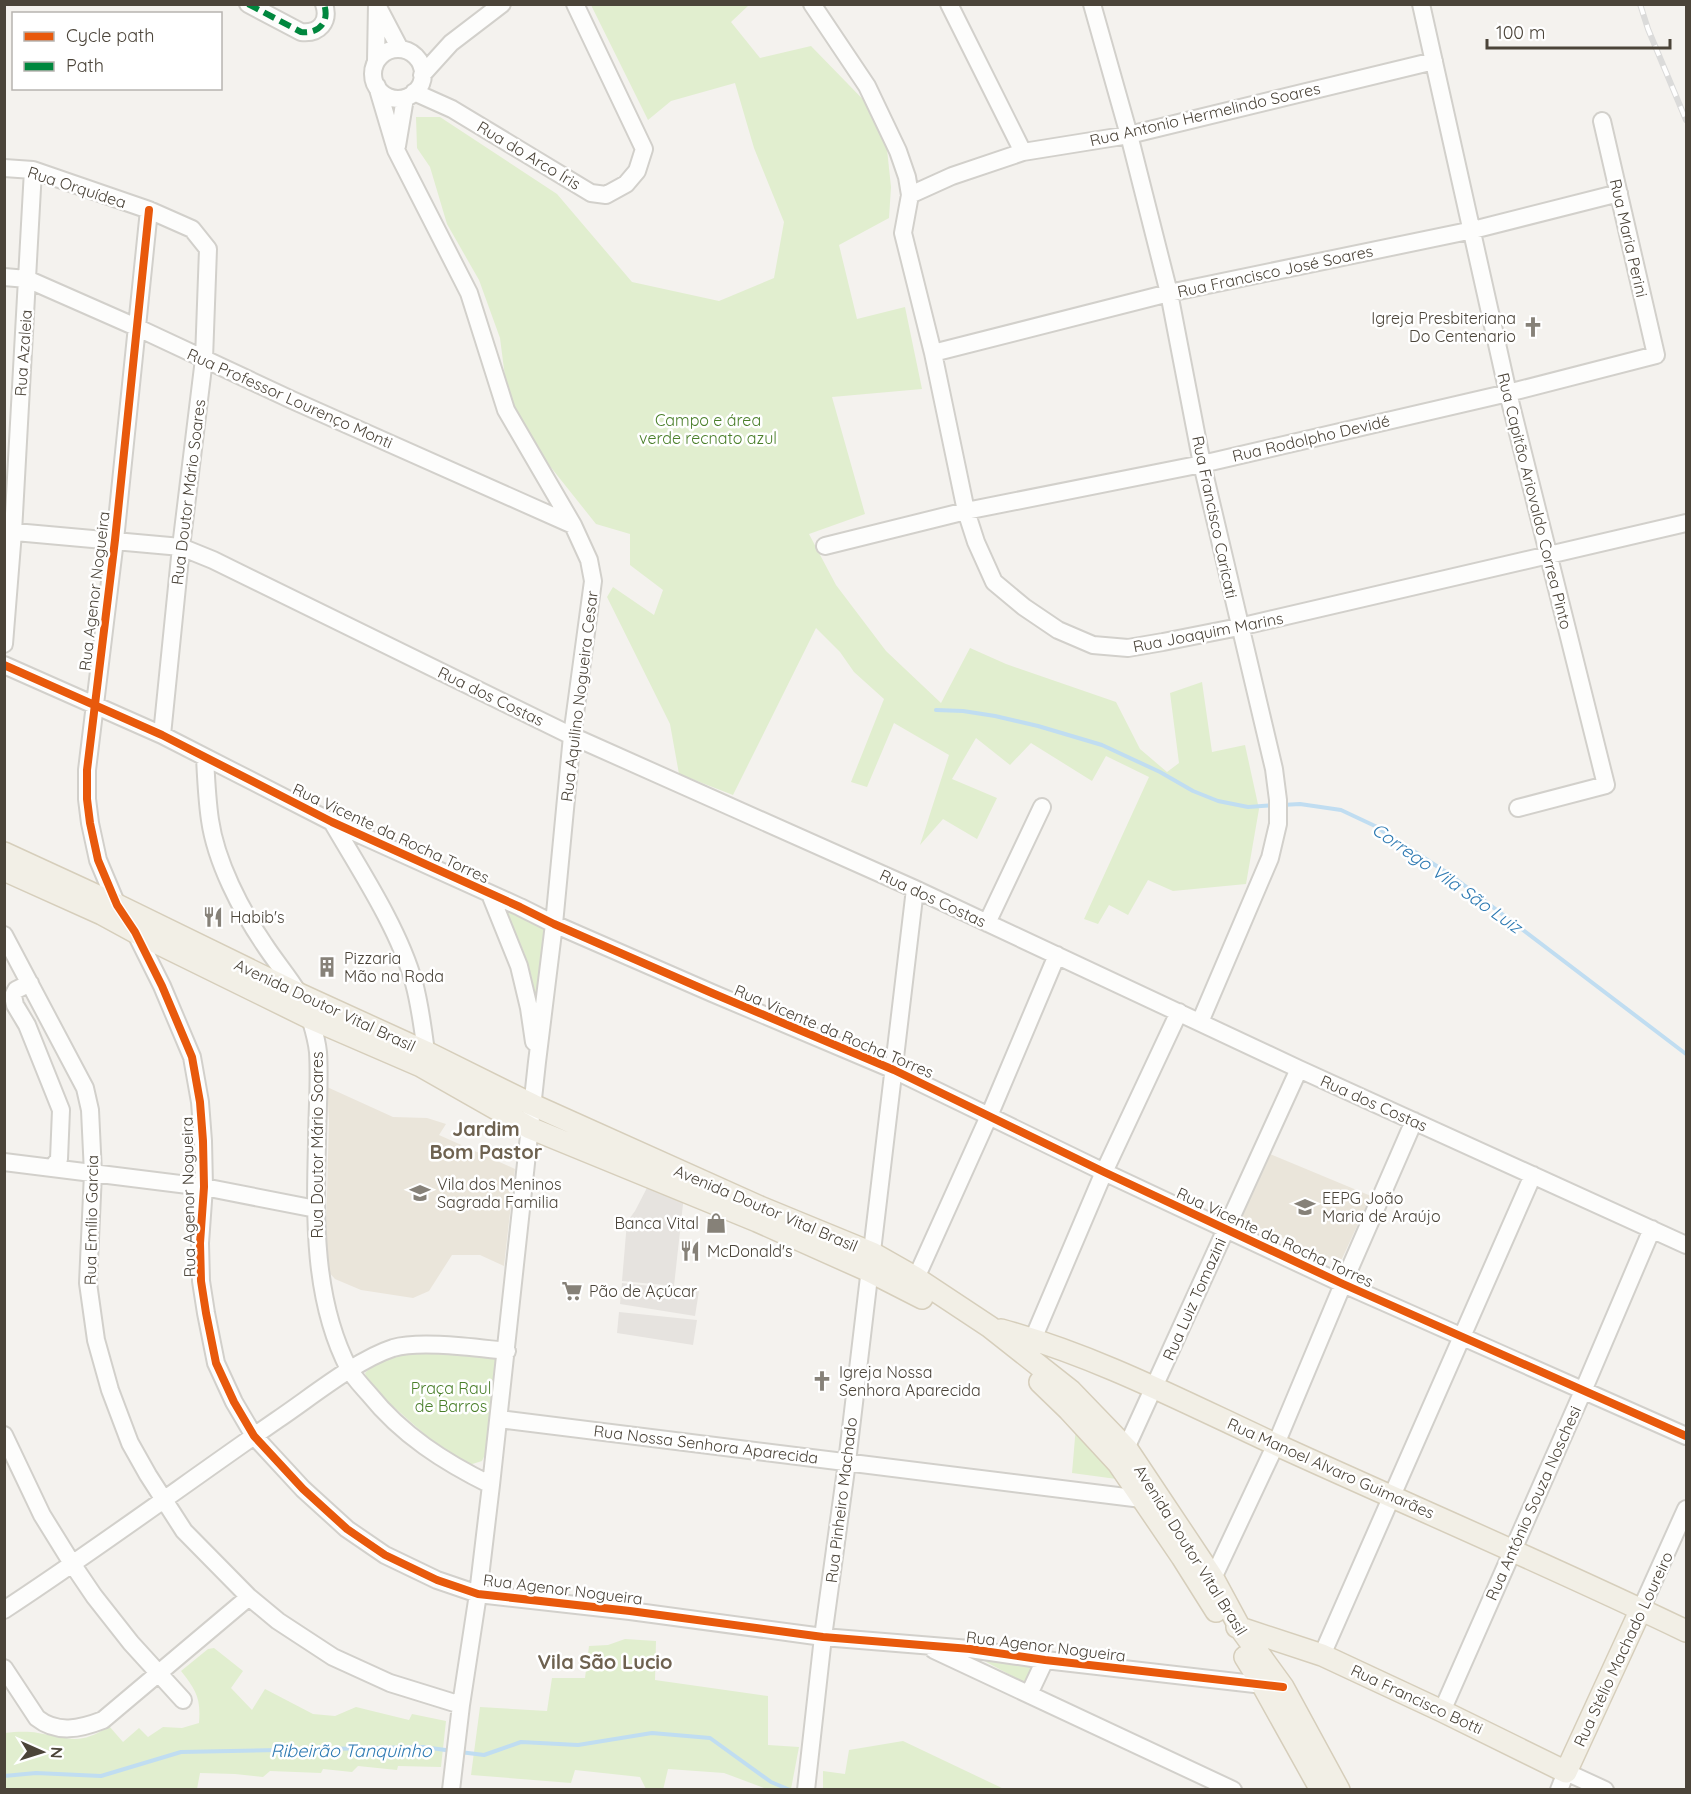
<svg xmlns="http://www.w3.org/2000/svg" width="1691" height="1794" viewBox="0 0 1691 1794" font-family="Quicksand,sans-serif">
<rect width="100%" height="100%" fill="#f4f2ee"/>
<!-- education -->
<path fill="#eae5da" d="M 327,1087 L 393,1117 L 427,1118 L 446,1124 L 439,1135 L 515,1169 L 504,1266 L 480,1255 L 452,1255 L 429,1291 L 413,1298 L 361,1290 L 335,1279 L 325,1268 L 329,1121 Z
M 1270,1154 L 1371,1196 L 1340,1263 L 1238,1218 Z"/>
<!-- green -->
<path fill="#e1eecf" d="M 591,5 L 749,5 L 731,22 L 760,58 L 811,46 L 884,121 L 891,187 L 889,218 L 839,245 L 857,319 L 905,307 L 922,389 L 832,397 L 865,514 L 809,534 L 836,585 L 886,651 L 941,703 L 970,648 L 1006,664 L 1116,702 L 1140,749 L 1167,772 L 1179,763 L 1170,693 L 1202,682 L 1212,752 L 1245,745 L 1259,809 L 1246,884 L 1173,891 L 1148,880 L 1128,915 L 1109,905 L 1098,924 L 1084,919 L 1149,777 L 1106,756 L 1092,781 L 1031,743 L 1010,765 L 976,738 L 952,779 L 997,798 L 977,839 L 943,819 L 920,845 L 949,755 L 894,723 L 867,787 L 851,782 L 884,699 L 854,672 L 840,652 L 816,628 L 733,795 L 679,774 L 670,724 L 607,597 L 613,587 L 654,615 L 663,590 L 630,565 L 630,534 L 596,524 L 510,416 L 500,338 L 479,280 L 447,224 L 430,167 L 417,148 L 416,117 L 440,117 L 557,194 L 632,282 L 719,301 L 774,278 L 784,222 L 754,148 L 735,83 L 671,101 L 648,120 Z
M 503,907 L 547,927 L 541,996 L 535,994 L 531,975 L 524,952 Z
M 422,1350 L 499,1358 L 490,1444 L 482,1461 L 469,1465 L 440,1448 L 368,1384 L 365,1373 C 381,1356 400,1354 422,1350 Z
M 1076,1426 L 1124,1480 L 1072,1473 Z
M 625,1639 L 656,1641 L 655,1680 L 768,1696 L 768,1745 L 799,1747 L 791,1789 L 767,1789 L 724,1773 L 668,1769 L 663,1790 L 646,1789 L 640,1777 L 575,1770 L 571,1783 L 471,1775 L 480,1707 L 547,1711 L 552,1678 L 585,1678 L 589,1646 L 608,1645 Z
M 214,1648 L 243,1671 L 231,1688 L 252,1710 L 265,1689 L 313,1714 L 335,1716 L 356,1707 L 409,1720 L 412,1714 L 446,1721 L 441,1767 L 398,1766 L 397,1770 L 358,1766 L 352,1772 L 323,1769 L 321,1773 L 270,1771 L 263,1777 L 235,1774 L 200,1773 L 197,1789 L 5,1789 L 5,1733 C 15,1732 27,1731 38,1733 C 69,1738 80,1746 109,1726 L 123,1742 L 139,1728 L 148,1737 L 163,1727 L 182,1728 L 199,1723 C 201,1698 196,1690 181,1671 L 208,1649 Z
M 979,1658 L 1035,1665 L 1027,1684 Z
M 903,1741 L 1004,1789 L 823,1789 L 823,1771 L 845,1774 L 849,1750 Z"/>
<!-- parking -->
<path fill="#e6e3df" d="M 650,1182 L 684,1195 L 674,1286 L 622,1281 L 627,1222 L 635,1211 Z
M 622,1283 L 699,1291 L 695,1316 L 620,1304 Z
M 619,1312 L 697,1320 L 693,1345 L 617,1333 Z"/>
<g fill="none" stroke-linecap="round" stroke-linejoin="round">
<!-- stream -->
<path stroke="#c0ddf1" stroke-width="4" d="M 936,710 L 963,711 L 995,716 L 1038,726 L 1102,745 L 1160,772 L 1193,791 L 1218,801 L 1248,807 L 1275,805
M 1282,805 L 1300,804 L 1341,810 L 1375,826 L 1452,876 L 1686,1054
M 460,1752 L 484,1755 L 521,1742 L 578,1745 L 652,1733 L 710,1738 L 771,1782 L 790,1790
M 4,1776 L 36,1773 L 101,1776 L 181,1752 L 423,1747 L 453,1751"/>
<!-- minor casing -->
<g stroke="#d2d0cb" stroke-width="20">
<path id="minor" d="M 248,4 L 301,32 C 319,34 330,22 324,4
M 812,4 L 867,86 L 898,151 L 907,177 L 910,195 L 903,233 L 933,353 L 966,511 L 976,542 L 994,582 L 1024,607 L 1058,630 L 1093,645 L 1128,648 L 1163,642 L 1239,627 L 1686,523
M 949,4 L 1023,152
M 1092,4 L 1129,135 L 1169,293 L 1202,464 L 1274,769 L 1278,800 L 1278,824 L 1270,858 L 1200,1022
M 1421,4 L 1508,393 L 1606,785 L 1518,808
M 378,7 L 400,49
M373 74a25 25 0 1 1 50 0a25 25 0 1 1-50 0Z
M 376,61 L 377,4
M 422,75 L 451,43 L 502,4
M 377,86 L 396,150 L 469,293 L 506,410 L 573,525 L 589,560 L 593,581 L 572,736 L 554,924 L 537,1062 L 491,1485 L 478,1594 L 461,1705 L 451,1790
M 414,92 L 452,109 L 591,193 L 606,195 L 626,184 L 637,171 L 644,149 L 575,4
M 397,146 L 405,98
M 4,168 L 33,170 L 149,210 L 192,229 L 208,249 L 204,359 L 181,547 L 162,735
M 910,195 L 952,176 L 1023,152 L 1129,135 L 1434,61
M 149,210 L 115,540 L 87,770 L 87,799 L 90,823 L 98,860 L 117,905 L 135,932 L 162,986 L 192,1057 L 200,1102 L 203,1141 L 204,1187 L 200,1243 L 201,1281 L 206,1313 L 216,1363 L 234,1402 L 254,1436 L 303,1489 L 347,1529 L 385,1555 L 437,1580 L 478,1594 L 630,1611 L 823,1637 L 970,1649 L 1045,1660 L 1272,1686
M 4,277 L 27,279 L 136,327 L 292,400 L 573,525
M 933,353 L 1169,293 L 1473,230 L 1619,193
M 4,531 L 181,547 L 213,560 L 572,736 L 915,889 L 1299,1069 L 1686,1245
M 825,546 L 966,511 L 1202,464 L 1508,393 L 1656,355 L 1602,121
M 4,644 L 13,532 L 33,170
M 4,665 L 162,735 L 332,822 L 520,907 L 554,924 L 712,993 L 894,1070 L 1104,1172 L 1343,1284 L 1686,1436
M 205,757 C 206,778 207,800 210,820 C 216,862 241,910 264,944 C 280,969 303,992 311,1021 C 314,1031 317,1042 318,1052 C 320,1082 317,1113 317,1143 C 315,1218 313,1300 349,1369 C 354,1378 362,1386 369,1394 C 402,1435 444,1462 491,1485
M 332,822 C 360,870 399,929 414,983 C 420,1005 423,1029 426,1052 L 423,1060
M 490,894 L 519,966 L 529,1008 L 534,1042
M 987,923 L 1042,807
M 4,935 L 85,1088 L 90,1110 L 93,1173 L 88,1283 L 96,1340 L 110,1390 L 130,1443 L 148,1475 L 184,1531 L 249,1597 L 278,1621 L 333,1657 L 390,1683 L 461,1705
M 30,983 L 16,990 L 13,996 L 15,1005 L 27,1025 L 61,1110 L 59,1159 L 52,1168
M 4,1162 L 204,1187 L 316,1209
M 916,1278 L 989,1116 L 1057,955
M 1033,1339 L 1104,1172 L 1179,1012
M 499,1419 L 1150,1500
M 4,1435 L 42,1515 L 73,1565 L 94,1596 L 131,1643 L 183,1700
M 1122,1457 L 1299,1069
M 1213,1578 L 1276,1444 L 1343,1284 L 1414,1121
M 1641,1609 L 1686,1509
M 4,1610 C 97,1549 186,1483 277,1420 C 310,1398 356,1360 393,1348 C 421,1340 476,1348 507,1351
M 934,1650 L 1233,1790
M 1322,1655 L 1533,1175
M 4,1668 L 37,1718 C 57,1734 80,1729 103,1720 L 249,1597
M 1029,1694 L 1045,1660
M 1442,1711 L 1583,1391 L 1652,1229
M 806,1790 L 823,1637 L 847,1462 L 915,889
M 1559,1790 L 1566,1772 L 1605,1790"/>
</g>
<!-- major casing -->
<g stroke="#d6cebb" stroke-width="24">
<path id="major" d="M 4,853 L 117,905 L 299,994 L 426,1052 L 533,1105 L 760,1207 L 872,1253 L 916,1278 L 990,1327 L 1071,1391 L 1127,1449 L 1213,1578 L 1240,1628 L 1283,1687 L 1339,1790
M 4,870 L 102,914 L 135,932 L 310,1018 L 421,1066 L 530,1128 L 757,1221 L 869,1271 L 922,1298
M 1001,1330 C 1097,1356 1186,1403 1277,1445 C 1413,1507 1551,1566 1686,1631
M 1040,1382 L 1069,1410 L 1118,1463 L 1182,1557 L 1216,1611
M 1237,1627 L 1322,1655 L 1442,1711 L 1566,1772 L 1641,1609
M 1245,1657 L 1263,1686 L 1321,1790"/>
</g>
<!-- minor -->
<use href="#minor" stroke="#fdfdfc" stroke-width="16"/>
<!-- major -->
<use href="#major" stroke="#f2efe6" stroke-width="21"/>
<!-- rail casing -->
<g stroke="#dbdbda" stroke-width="6">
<path id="rail" d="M 1640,4 L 1648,29 L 1686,120"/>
</g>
<!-- rail -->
<use href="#rail" stroke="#fff" stroke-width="4" stroke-dasharray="11" stroke-linecap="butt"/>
<!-- quiet -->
<path stroke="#00873e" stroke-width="6" stroke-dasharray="12 6" stroke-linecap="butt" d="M 248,4 L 301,32 C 319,34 330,22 324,4"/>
<!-- cycleway casing -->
<g stroke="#fff" stroke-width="11">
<path id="cycleway" d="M 149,210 L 115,540 L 87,770 L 87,799 L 90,823 L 98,860 L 117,905 L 135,932 L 162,986 L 192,1057 L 200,1102 L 203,1141 L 204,1187 L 200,1243 L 201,1281 L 206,1313 L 216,1363 L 234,1402 L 254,1436 L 303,1489 L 347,1529 L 385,1555 L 437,1580 L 478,1594 L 630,1611 L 823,1637 L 970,1649 L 1045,1660 L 1283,1687
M 4,665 L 162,735 L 332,822 L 520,907 L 554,924 L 712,993 L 894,1070 L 1104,1172 L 1343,1284 L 1686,1436"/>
</g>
<!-- cycleway -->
<use href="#cycleway" stroke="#e8590c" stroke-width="8"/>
</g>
<!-- icons -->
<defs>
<g id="church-bare" transform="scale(1.62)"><path d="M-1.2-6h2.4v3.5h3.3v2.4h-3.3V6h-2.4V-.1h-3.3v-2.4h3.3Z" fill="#868178" stroke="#fff" stroke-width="2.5" paint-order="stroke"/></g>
<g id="restaurant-bare" transform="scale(1.62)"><path d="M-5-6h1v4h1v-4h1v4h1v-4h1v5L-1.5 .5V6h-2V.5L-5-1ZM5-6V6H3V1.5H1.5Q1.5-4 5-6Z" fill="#868178" stroke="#fff" stroke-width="2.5" paint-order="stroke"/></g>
<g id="building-bare" transform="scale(1.62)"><path d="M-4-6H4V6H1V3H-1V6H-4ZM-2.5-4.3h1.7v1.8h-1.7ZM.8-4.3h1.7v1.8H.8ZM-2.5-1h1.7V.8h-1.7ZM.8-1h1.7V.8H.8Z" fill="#868178" stroke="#fff" stroke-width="2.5" paint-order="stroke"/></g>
<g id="school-bare" transform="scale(1.62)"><path d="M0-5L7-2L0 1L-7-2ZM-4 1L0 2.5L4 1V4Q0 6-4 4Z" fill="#868178" stroke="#fff" stroke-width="2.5" paint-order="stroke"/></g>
<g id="shop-bare" transform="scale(1.62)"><path d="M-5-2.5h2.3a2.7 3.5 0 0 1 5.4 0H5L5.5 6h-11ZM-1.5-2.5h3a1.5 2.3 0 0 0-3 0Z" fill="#868178" stroke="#fff" stroke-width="2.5" paint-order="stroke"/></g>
<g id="supermarket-bare" transform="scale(1.62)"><path d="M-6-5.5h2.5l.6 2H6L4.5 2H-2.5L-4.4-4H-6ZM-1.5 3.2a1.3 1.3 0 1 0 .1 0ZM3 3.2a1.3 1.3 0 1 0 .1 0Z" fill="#868178" stroke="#fff" stroke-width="2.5" paint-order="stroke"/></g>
</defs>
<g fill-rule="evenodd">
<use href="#church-bare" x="1533" y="327"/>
<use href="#restaurant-bare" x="213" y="917"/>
<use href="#building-bare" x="327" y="967"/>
<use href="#school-bare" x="420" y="1193"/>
<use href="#school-bare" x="1305" y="1207"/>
<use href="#shop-bare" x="716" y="1223"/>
<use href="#restaurant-bare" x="690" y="1251"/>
<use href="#supermarket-bare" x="572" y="1291"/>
<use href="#church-bare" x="822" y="1381"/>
</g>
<g text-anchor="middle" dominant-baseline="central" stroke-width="5" stroke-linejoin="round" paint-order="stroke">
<!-- street labels -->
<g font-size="16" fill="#4b4439" stroke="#fff">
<text transform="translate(1205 114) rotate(-13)">Rua Antonio Hermelindo Soares</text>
<text transform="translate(529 155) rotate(31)">Rua do Arco Íris</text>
<text transform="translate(77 187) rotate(18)">Rua Orquídea</text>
<text transform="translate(1629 238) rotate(77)">Rua Maria Perini</text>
<text transform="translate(1275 271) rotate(-12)">Rua Francisco José Soares</text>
<text transform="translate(23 353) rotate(-86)">Rua Azaleia</text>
<text transform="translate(290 398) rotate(24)">Rua Professor Lourenço Monti</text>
<text transform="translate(1311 438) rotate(-13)">Rua Rodolpho Devidé</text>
<text transform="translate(188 492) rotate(-83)">Rua Doutor Mário Soares</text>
<text transform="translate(1535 501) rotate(76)">Rua Capitão Ariovaldo Correa Pinto</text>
<text transform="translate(1215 517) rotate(78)">Rua Francisco Caricati</text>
<text transform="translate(94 591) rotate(-83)">Rua Agenor Nogueira</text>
<text transform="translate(1208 632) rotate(-11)">Rua Joaquim Marins</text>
<text transform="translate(491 696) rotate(26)">Rua dos Costas</text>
<text transform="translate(579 696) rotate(-83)">Rua Aquilino Nogueira Cesar</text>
<text transform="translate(391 833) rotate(25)">Rua Vicente da Rocha Torres</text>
<text transform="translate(933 898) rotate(25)">Rua dos Costas</text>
<text transform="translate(325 1005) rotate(25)">Avenida Doutor Vital Brasil</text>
<text transform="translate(834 1031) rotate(23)">Rua Vicente da Rocha Torres</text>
<text transform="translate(1374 1103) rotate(24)">Rua dos Costas</text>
<text transform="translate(317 1145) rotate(-90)">Rua Doutor Mário Soares</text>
<text transform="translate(188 1197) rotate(-91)">Rua Agenor Nogueira</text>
<text transform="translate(766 1208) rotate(23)">Avenida Doutor Vital Brasil</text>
<text transform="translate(91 1220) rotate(-89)">Rua Emílio Garcia</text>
<text transform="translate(1275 1237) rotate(25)">Rua Vicente da Rocha Torres</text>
<text transform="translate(1194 1299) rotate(-66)">Rua Luiz Tomazini</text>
<text transform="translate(706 1444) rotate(7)">Rua Nossa Senhora Aparecida</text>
<text transform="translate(1331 1468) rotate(24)">Rua Manoel Alvaro Guimarães</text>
<text transform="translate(841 1500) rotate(-83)">Rua Pinheiro Machado</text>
<text transform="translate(1533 1503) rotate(-66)">Rua António Souza Noschesi</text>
<text transform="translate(1191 1550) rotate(58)">Avenida Doutor Vital Brasil</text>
<text transform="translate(563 1589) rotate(7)">Rua Agenor Nogueira</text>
<text transform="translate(1046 1646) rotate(7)">Rua Agenor Nogueira</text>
<text transform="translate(1623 1649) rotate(-65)">Rua Stélio Machado Loureiro</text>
<text transform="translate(1417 1699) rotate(25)">Rua Francisco Botti</text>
</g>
<!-- poi labels -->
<g font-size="16" fill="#4b4439" stroke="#fff" text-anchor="start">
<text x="1516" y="318" text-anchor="end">Igreja Presbiteriana<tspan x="1516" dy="18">Do Centenario</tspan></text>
<text x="230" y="917">Habib's</text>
<text x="344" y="958">Pizzaria<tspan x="344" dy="18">Mão na Roda</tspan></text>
<text x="437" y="1184">Vila dos Meninos<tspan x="437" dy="18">Sagrada Familia</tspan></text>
<text x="1322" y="1198">EEPG João<tspan x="1322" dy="18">Maria de Araújo</tspan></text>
<text x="699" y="1223" text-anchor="end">Banca Vital</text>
<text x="707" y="1251">McDonald's</text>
<text x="589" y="1291">Pão de Açúcar</text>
<text x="839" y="1372">Igreja Nossa<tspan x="839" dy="18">Senhora Aparecida</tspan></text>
</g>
<!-- park labels -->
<g font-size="16" fill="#4a7f2a" stroke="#fff">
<text x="708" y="420">Campo e área<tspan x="708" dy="18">verde recnato azul</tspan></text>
<text x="451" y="1388">Praça Raul<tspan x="451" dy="18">de Barros</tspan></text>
</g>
<!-- water labels -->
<g font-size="18" font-style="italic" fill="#2e7ab2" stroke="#fff">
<text transform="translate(1447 878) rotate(35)">Corrego Vila São Luiz</text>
<text x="351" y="1750">Ribeirão Tanquinho</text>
</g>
<!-- quarter labels -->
<g font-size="20" font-weight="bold" fill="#6e6250" stroke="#fff">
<text x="486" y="1128">Jardim<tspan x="486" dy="23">Bom Pastor</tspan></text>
<text x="605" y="1661">Vila São Lucio</text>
</g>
</g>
<!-- border -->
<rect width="1691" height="1794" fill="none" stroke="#4b4439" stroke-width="12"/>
<!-- legend -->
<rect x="12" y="12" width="210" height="78" fill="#ffffff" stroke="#b7b4b0" stroke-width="1.5"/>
<rect x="24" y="32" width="30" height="9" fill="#e8590c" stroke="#b7b4b0" stroke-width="1.5"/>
<text x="66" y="42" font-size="18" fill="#4b4439">Cycle path</text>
<rect x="24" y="62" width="30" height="9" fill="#00873e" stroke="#b7b4b0" stroke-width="1.5"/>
<text x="66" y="72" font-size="18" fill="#4b4439">Path</text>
<!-- north arrow -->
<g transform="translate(42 1752) rotate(93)" stroke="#ffffff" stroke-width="4.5" paint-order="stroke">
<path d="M0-4.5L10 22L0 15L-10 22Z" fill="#4b4439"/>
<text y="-9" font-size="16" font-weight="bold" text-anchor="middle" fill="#4b4439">N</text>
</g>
<!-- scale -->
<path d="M1487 39v9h183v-9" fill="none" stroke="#4b4439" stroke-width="3"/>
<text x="1496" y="39" font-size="18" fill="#4b4439" stroke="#ffffff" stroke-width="4.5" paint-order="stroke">100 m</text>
</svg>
